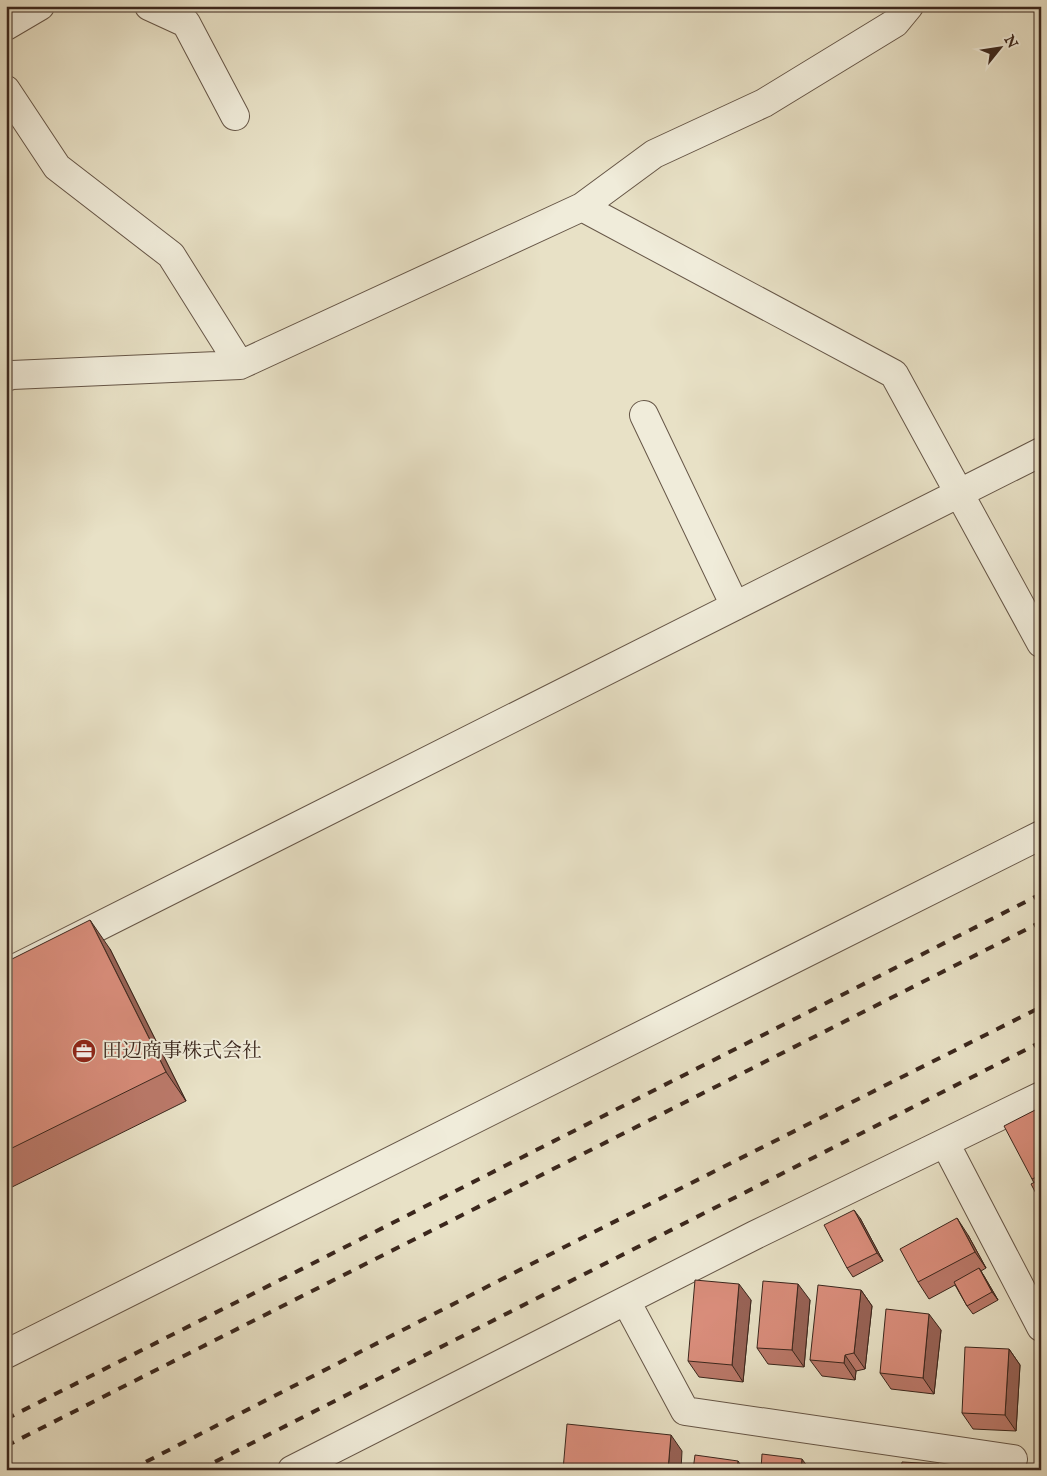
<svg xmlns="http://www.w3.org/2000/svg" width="1047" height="1476" viewBox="0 0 1047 1476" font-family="'IM FELL English','Noto Serif JP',serif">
<rect width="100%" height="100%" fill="#e8e1c6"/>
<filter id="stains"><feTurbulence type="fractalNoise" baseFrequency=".004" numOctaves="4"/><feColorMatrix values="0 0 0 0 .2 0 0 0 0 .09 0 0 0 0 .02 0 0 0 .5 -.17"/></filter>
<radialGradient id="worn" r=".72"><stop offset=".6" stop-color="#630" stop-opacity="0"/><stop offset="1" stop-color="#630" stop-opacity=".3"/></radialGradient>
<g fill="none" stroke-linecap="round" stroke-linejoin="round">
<!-- minor casing -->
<g stroke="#665647" stroke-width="30">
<path id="minor" d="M 149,6 L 186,23 L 235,116
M 6,26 L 40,6
M 6,90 L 57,167 L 171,255 L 240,365
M 582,207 L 894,374 L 1041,643
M 6,377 L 12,375 L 240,365 L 582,207 L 654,154 L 764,103 L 895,23 L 909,6
M 644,415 L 735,606
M 6,973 L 1041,452
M 945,1143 L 1041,1327
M 626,1301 L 685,1411 L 1013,1459
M 6,1354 L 1041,835
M 292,1470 L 755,1235 L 1041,1096"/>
</g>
<!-- minor -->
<use href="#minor" stroke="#f0ecda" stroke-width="28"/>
<!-- rail -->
<path stroke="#3b271d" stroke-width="4" stroke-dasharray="9 9" stroke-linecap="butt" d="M 6,1419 L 1041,894
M 6,1446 L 1041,922
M 130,1470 L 584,1237 L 1041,1007
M 199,1470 L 1041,1042"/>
</g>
<!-- wall -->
<path fill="#bb796a" stroke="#3b271d" d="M 110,949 L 186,1101 L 6,1190 L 6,962 Z
M 1041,1107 L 1041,1203 L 1034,1183 L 1032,1179 Z
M 860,1218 L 883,1261 L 853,1277 L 847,1268 Z
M 968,1235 L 986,1268 L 981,1271 L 998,1300 L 973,1314 L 967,1306 L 955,1285 L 929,1299 L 918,1282 Z
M 861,1290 L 872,1306 L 865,1369 L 856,1371 L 855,1380 L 822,1376 L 810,1360 Z
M 751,1300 L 743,1382 L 699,1377 L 688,1361 Z
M 810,1300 L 804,1367 L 768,1364 L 757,1348 Z
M 941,1330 L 934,1394 L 891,1389 L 880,1373 Z
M 1009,1349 L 1020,1365 L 1016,1431 L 973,1429 L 962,1413 Z"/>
<!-- shaded-wall -->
<path fill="#986356" stroke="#3b271d" d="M 90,920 L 110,949 L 186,1101 L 166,1072 Z
M 854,1210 L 860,1218 L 883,1261 L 877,1253 Z
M 957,1218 L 968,1235 L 986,1268 L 975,1252 Z
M 979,1268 L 984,1276 L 998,1300 L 992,1292 Z
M 739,1284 L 751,1300 L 743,1382 L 732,1365 Z
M 798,1284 L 810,1300 L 804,1367 L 792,1350 Z
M 861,1290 L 872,1306 L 865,1369 L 854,1353 Z
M 929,1314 L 941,1330 L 934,1394 L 923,1378 Z
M 1009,1349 L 1020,1365 L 1016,1431 L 1005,1415 Z
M 845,1355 L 856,1371 L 855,1380 L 844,1363 Z
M 671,1435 L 682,1451 L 681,1470 L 668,1470 Z
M 802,1459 L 810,1470 L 801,1470 Z
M 738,1461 L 744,1470 L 737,1470 Z
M 939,1464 L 943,1470 L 938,1470 Z"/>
<!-- building -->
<path fill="#d98d7b" stroke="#3b271d" d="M 90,920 L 166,1072 L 6,1151 L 6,962 Z
M 1041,1107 L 1041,1175 L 1032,1179 L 1004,1126 Z
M 1041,1179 L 1041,1203 L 1031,1184 Z
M 854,1210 L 877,1253 L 847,1268 L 824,1225 Z
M 957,1218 L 975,1252 L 918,1282 L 900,1249 Z
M 979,1268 L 992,1292 L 967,1306 L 954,1282 Z
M 695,1280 L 739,1284 L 732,1365 L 688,1361 Z
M 763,1281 L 798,1284 L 792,1350 L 757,1348 Z
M 818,1285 L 861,1290 L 854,1353 L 845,1355 L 844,1363 L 810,1360 Z
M 886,1309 L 929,1314 L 923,1378 L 880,1373 Z
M 965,1347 L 1009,1349 L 1005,1415 L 962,1413 Z
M 567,1424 L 671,1435 L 668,1470 L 563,1470 Z
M 762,1454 L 802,1459 L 801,1470 L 761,1470 Z
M 695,1455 L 738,1461 L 737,1470 L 693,1470 Z
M 902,1462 L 939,1464 L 938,1470 L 901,1470 Z"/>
<!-- icons -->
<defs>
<g id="office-disc" transform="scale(1.25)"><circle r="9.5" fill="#8f2418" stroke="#f0ecda"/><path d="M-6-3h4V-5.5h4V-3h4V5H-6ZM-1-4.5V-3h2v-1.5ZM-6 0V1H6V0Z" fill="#fff"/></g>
</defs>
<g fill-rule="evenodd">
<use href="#office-disc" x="84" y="1051"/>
</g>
<g text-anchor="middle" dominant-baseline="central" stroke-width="4" stroke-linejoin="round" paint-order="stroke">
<!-- poi labels -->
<g font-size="20" fill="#3b271d" stroke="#f0ecda" text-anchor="start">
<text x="102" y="1051">田辺商事株式会社</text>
</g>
</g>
<!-- margin -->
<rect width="1047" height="1476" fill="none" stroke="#e8e1c6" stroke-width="25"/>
<rect x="8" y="8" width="1032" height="1461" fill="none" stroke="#3b271d" stroke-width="2.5"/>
<rect x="12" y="12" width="1022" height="1451" fill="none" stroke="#3b271d"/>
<!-- north arrow -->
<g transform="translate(1000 48) rotate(60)" stroke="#f0ecda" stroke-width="4" paint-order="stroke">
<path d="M0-4L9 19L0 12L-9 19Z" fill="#3b271d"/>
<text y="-8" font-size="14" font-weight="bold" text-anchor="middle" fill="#3b271d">N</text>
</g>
<rect width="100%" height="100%" filter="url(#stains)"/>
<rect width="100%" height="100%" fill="url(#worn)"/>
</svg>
